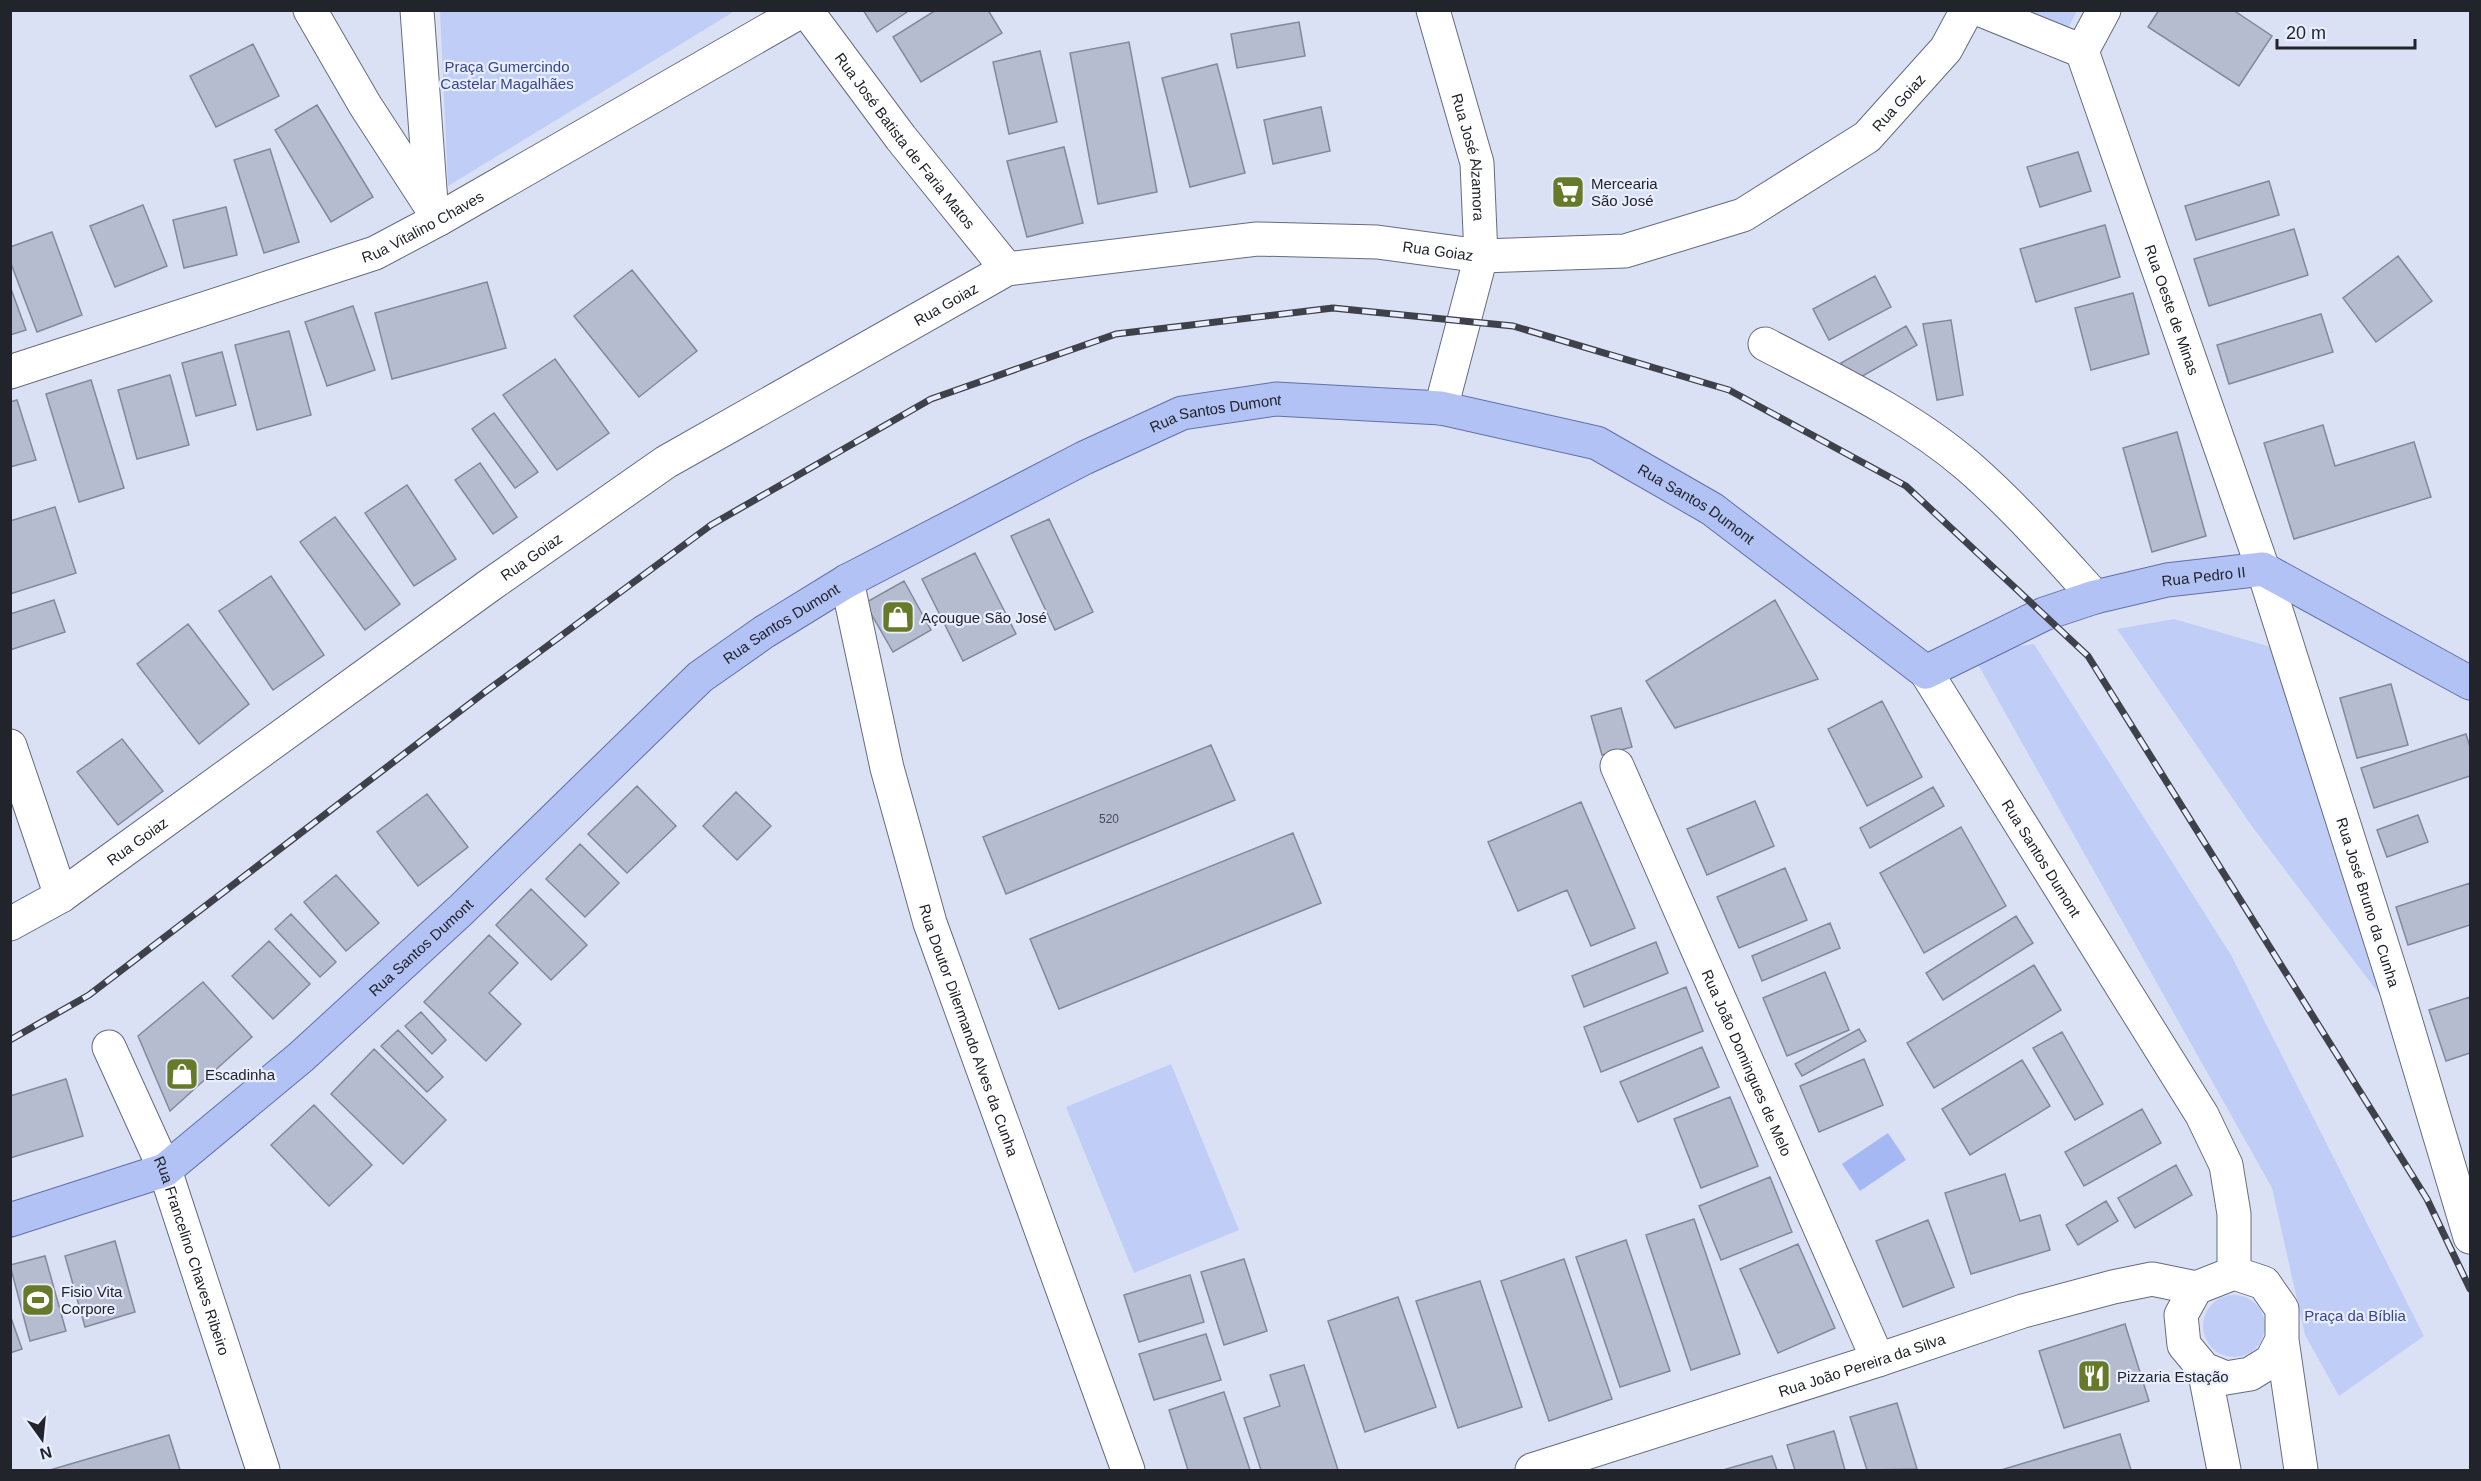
<svg xmlns="http://www.w3.org/2000/svg" width="2481" height="1481" viewBox="0 0 2481 1481" font-family="Helvetica,sans-serif">
<rect width="100%" height="100%" fill="#dae1f5"/>
<!-- green -->
<path fill="#c0cef7" d="M 440,11 L 440,10 L 735,11 L 448,186 Z
M 2024,11 L 2077,11 L 2067,30 Z
M 2174,619 L 2285,651 L 2383,999 L 2251,825 L 2117,629 Z
M 2034,644 L 2231,955 L 2424,1336 L 2339,1396 L 2305,1335 L 2272,1188 L 1971,652 Z
M 1171,1064 L 1239,1230 L 1134,1273 L 1066,1107 Z
M2203 1326a31 31 0 1 1 62 0a31 31 0 1 1-62 0Z"/>
<!-- water -->
<path fill="#a6b8f4" d="M 1888,1133 L 1906,1160 L 1860,1191 L 1842,1164 Z"/>
<!-- building -->
<path fill="#b6bcd0" stroke="#83899b" stroke-width="1.5" d="M 863,10 L 910,10 L 877,32 Z
M 936,10 L 988,10 L 1002,33 L 921,82 L 893,37 Z
M 2159,10 L 2233,10 L 2272,36 L 2239,86 L 2148,27 Z
M 1299,22 L 1305,56 L 1237,68 L 1231,34 Z
M 1129,42 L 1157,192 L 1098,204 L 1070,53 Z
M 253,44 L 279,96 L 216,127 L 190,76 Z
M 1040,51 L 1057,122 L 1009,134 L 993,62 Z
M 1217,64 L 1245,173 L 1190,187 L 1162,78 Z
M 317,105 L 373,197 L 331,222 L 275,130 Z
M 1321,107 L 1330,151 L 1273,164 L 1264,120 Z
M 1064,147 L 1083,223 L 1027,237 L 1007,161 Z
M 270,149 L 299,242 L 264,253 L 234,160 Z
M 2078,152 L 2091,191 L 2040,207 L 2027,167 Z
M 2269,181 L 2279,215 L 2196,240 L 2185,206 Z
M 143,205 L 167,266 L 115,287 L 90,226 Z
M 226,207 L 237,255 L 184,268 L 173,220 Z
M 2105,225 L 2120,277 L 2036,302 L 2020,249 Z
M 2294,229 L 2308,275 L 2209,306 L 2194,259 Z
M 52,232 L 82,315 L 37,332 L 10,261 L 10,247 Z
M 2398,256 L 2432,301 L 2376,342 L 2343,298 Z
M 632,270 L 697,351 L 639,397 L 574,316 Z
M 1875,276 L 1891,307 L 1829,340 L 1813,309 Z
M 487,282 L 506,348 L 392,379 L 375,313 Z
M 10,286 L 26,330 L 10,335 Z
M 2133,293 L 2149,354 L 2091,370 L 2075,308 Z
M 353,306 L 375,370 L 327,386 L 305,322 Z
M 2321,314 L 2333,352 L 2229,384 L 2217,345 Z
M 1951,320 L 1963,395 L 1937,400 L 1923,324 Z
M 1906,326 L 1917,345 L 1852,382 L 1841,363 Z
M 289,331 L 311,415 L 257,430 L 235,345 Z
M 222,352 L 236,405 L 196,416 L 182,363 Z
M 555,359 L 609,433 L 557,470 L 503,395 Z
M 170,375 L 189,445 L 137,459 L 118,390 Z
M 91,380 L 124,488 L 79,502 L 46,394 Z
M 17,400 L 36,460 L 10,467 L 10,402 Z
M 494,413 L 538,472 L 515,488 L 472,429 Z
M 2323,425 L 2335,466 L 2414,442 L 2431,497 L 2294,539 L 2264,443 Z
M 2177,432 L 2206,536 L 2152,552 L 2123,448 Z
M 480,463 L 517,517 L 493,534 L 455,480 Z
M 407,485 L 456,559 L 414,586 L 365,513 Z
M 55,507 L 76,573 L 10,594 L 10,521 Z
M 335,517 L 400,604 L 365,630 L 300,542 Z
M 1049,519 L 1093,612 L 1055,630 L 1011,536 Z
M 975,553 L 1016,634 L 963,661 L 922,579 Z
M 271,576 L 324,655 L 273,690 L 219,611 Z
M 904,581 L 931,630 L 893,652 L 865,603 Z
M 54,600 L 65,632 L 10,650 L 10,614 Z
M 1775,600 L 1818,679 L 1675,728 L 1646,681 Z
M 188,624 L 249,704 L 199,744 L 137,664 Z
M 2391,684 L 2408,745 L 2357,758 L 2340,698 Z
M 1882,701 L 1922,777 L 1867,806 L 1828,729 Z
M 1621,708 L 1632,747 L 1602,755 L 1591,716 Z
M 2466,734 L 2470,747 L 2470,776 L 2374,808 L 2361,768 Z
M 122,739 L 163,791 L 118,825 L 77,772 Z
M 1211,745 L 1235,800 L 1006,894 L 983,837 Z
M 637,786 L 676,826 L 627,873 L 588,834 Z
M 1933,787 L 1944,806 L 1870,848 L 1860,828 Z
M 736,792 L 771,826 L 737,860 L 703,826 Z
M 427,794 L 468,847 L 418,886 L 377,832 Z
M 1755,801 L 1774,846 L 1707,875 L 1687,829 Z
M 1581,802 L 1635,928 L 1591,946 L 1567,890 L 1518,911 L 1488,842 Z
M 2418,815 L 2428,842 L 2387,857 L 2377,830 Z
M 1961,827 L 2006,906 L 1924,953 L 1880,873 Z
M 1293,833 L 1321,903 L 1059,1009 L 1030,939 Z
M 580,844 L 619,883 L 585,917 L 546,879 Z
M 1785,868 L 1807,920 L 1739,948 L 1717,897 Z
M 336,875 L 379,923 L 346,951 L 304,902 Z
M 2470,883 L 2470,925 L 2408,945 L 2396,907 Z
M 531,889 L 587,945 L 551,980 L 496,925 Z
M 291,914 L 336,962 L 320,977 L 275,929 Z
M 2016,916 L 2033,943 L 1943,1000 L 1926,973 Z
M 1830,923 L 1840,948 L 1762,981 L 1752,956 Z
M 489,935 L 518,963 L 489,993 L 521,1024 L 486,1061 L 424,1002 Z
M 269,941 L 310,984 L 273,1019 L 232,976 Z
M 1656,942 L 1668,973 L 1584,1007 L 1572,976 Z
M 2034,965 L 2061,1010 L 1934,1088 L 1907,1043 Z
M 1825,972 L 1849,1030 L 1787,1056 L 1763,998 Z
M 203,982 L 252,1037 L 170,1111 L 138,1036 Z
M 1686,987 L 1703,1031 L 1601,1072 L 1584,1027 Z
M 2470,997 L 2470,1053 L 2446,1061 L 2429,1010 Z
M 421,1012 L 446,1040 L 432,1054 L 405,1026 Z
M 1859,1029 L 1866,1041 L 1802,1076 L 1795,1064 Z
M 398,1030 L 443,1077 L 427,1092 L 381,1046 Z
M 2062,1032 L 2103,1104 L 2075,1120 L 2033,1048 Z
M 1702,1047 L 1719,1087 L 1638,1122 L 1620,1082 Z
M 374,1049 L 446,1120 L 403,1164 L 331,1094 Z
M 1864,1059 L 1883,1105 L 1819,1132 L 1800,1086 Z
M 2022,1060 L 2050,1106 L 1970,1155 L 1942,1109 Z
M 66,1079 L 83,1136 L 10,1158 L 10,1096 Z
M 1730,1097 L 1758,1166 L 1701,1188 L 1674,1119 Z
M 314,1105 L 372,1165 L 329,1206 L 271,1145 Z
M 2142,1109 L 2161,1143 L 2084,1186 L 2065,1152 Z
M 2176,1165 L 2192,1195 L 2135,1228 L 2118,1198 Z
M 2005,1174 L 2020,1221 L 2040,1215 L 2050,1250 L 1971,1274 L 1945,1193 Z
M 1770,1177 L 1792,1232 L 1721,1260 L 1699,1206 Z
M 2106,1201 L 2118,1221 L 2078,1245 L 2066,1225 Z
M 1694,1219 L 1740,1354 L 1691,1370 L 1646,1235 Z
M 1928,1220 L 1954,1287 L 1903,1307 L 1876,1241 Z
M 1626,1240 L 1670,1371 L 1620,1387 L 1576,1257 Z
M 115,1241 L 135,1312 L 85,1327 L 65,1256 Z
M 1798,1244 L 1835,1328 L 1778,1353 L 1740,1269 Z
M 45,1256 L 66,1331 L 30,1341 L 10,1265 Z
M 1244,1259 L 1267,1331 L 1224,1345 L 1201,1272 Z
M 1564,1259 L 1612,1399 L 1549,1421 L 1501,1281 Z
M 1190,1275 L 1204,1322 L 1139,1342 L 1124,1295 Z
M 1480,1281 L 1522,1407 L 1458,1428 L 1416,1301 Z
M 1398,1297 L 1436,1407 L 1365,1432 L 1328,1321 Z
M 10,1315 L 22,1349 L 10,1353 Z
M 2125,1324 L 2149,1401 L 2064,1428 L 2039,1351 Z
M 1206,1334 L 1221,1380 L 1154,1400 L 1139,1354 Z
M 1304,1365 L 1338,1470 L 1261,1470 L 1244,1418 L 1280,1406 L 1270,1375 Z
M 1224,1392 L 1250,1470 L 1188,1470 L 1169,1410 Z
M 1897,1403 L 1917,1469 L 1867,1470 L 1850,1417 Z
M 1834,1431 L 1845,1470 L 1795,1470 L 1787,1445 Z
M 2120,1434 L 2131,1470 L 2001,1470 Z
M 169,1435 L 180,1470 L 50,1470 Z
M 1772,1456 L 1777,1470 L 1723,1470 Z"/>
<g fill="none" stroke-linecap="round" stroke-linejoin="round">
<!-- minor casing -->
<g stroke="#666c7e" stroke-width="35">
<g id="minor">
<path d="M 310,10 L 365,105 L 439,219"/>
<path d="M 417,10 L 431,203"/>
<path id="s1" d="M 806,10 L 901,138 L 1007,269"/>
<path id="s2" d="M 1433,10 L 1477,163 L 1481,256 L 1441,408"/>
<path d="M 1981,10 L 2082,51"/>
<path id="s3" d="M 2082,51 L 2263,569 L 2396,989 L 2470,1237"/>
<path d="M 2082,51 L 2104,10"/>
<path d="M 1765,344 C 1834,380 1909,415 1968,466 C 2014,506 2054,552 2095,597"/>
<path id="s4" d="M 10,372 L 375,253 L 439,219 L 803,10"/>
<path id="s5" d="M 847,581 L 887,768 L 930,923 L 1128,1470"/>
<path id="s6" d="M 1926,672 L 2202,1115 L 2226,1165 L 2234,1214 L 2234,1273"/>
<path d="M 10,746 L 61,896"/>
<path id="s7" d="M 1617,766 L 1878,1360"/>
<path id="s8" d="M 10,924 L 61,896 L 490,585 L 666,462 L 1007,269 L 1257,239 L 1377,242 L 1481,256 L 1625,251 L 1743,215 L 1867,137 L 1946,49 L 1967,10"/>
<path id="s9" d="M 109,1047 L 165,1170 L 263,1470"/>
<path d="M 2282,1340 L 2271,1361 L 2250,1374 L 2226,1378 L 2204,1369 L 2184,1345 L 2181,1315 L 2196,1288 L 2234,1273 L 2264,1283 L 2282,1309 L 2282,1340 L 2301,1470"/>
<path d="M 2204,1369 L 2224,1470"/>
<path id="s10" d="M 1532,1470 L 1878,1360 L 2023,1311 L 2113,1287 L 2152,1279 L 2196,1288"/>
</g>
</g>
<!-- major casing -->
<g stroke="#6070a9" stroke-width="35">
<g id="major">
<path id="s11" d="M 10,1220 L 165,1170 L 301,1057 L 461,910 L 700,677 L 764,632 L 847,581 L 1084,458 L 1182,413 L 1276,399 L 1441,408 L 1597,443 L 1712,509 L 1926,672 L 2044,614 L 2095,597 L 2167,580 L 2263,569 L 2470,683"/>
</g>
</g>
<!-- minor -->
<use href="#minor" stroke="#fff" stroke-width="33"/>
<!-- major -->
<use href="#major" stroke="#b3c2f4" stroke-width="33"/>
<!-- rail casing -->
<g stroke="#3e414a" stroke-width="7">
<path id="rail" d="M 10,1040 L 89,995 L 485,692 L 711,525 L 931,399 L 1116,334 L 1333,308 L 1513,326 L 1729,390 L 1906,486 L 2088,656 L 2427,1199 L 2470,1289"/>
</g>
<!-- rail -->
<use href="#rail" stroke="#e9eeff" stroke-width="4.5" stroke-dasharray="14" stroke-linecap="butt"/>
</g>
<!-- icons -->
<defs>
<g id="supermarket-square" transform="scale(1.725)"><rect x="-9" y="-9" width="18" height="18" rx="4" fill="#677a29" stroke="#e9eeff"/><path d="M-6-5.5h2.5l.6 2H6L4.5 2H-2.5L-4.4-4H-6ZM-1.5 3.2a1.3 1.3 0 1 0 .1 0ZM3 3.2a1.3 1.3 0 1 0 .1 0Z" fill="#fff"/></g>
<g id="shop-square" transform="scale(1.725)"><rect x="-9" y="-9" width="18" height="18" rx="4" fill="#677a29" stroke="#e9eeff"/><path d="M-5-2.5h2.3a2.7 3.5 0 0 1 5.4 0H5L5.5 6h-11ZM-1.5-2.5h3a1.5 2.3 0 0 0-3 0Z" fill="#fff"/></g>
<g id="stadium-square" transform="scale(1.725)"><rect x="-9" y="-9" width="18" height="18" rx="4" fill="#677a29" stroke="#e9eeff"/><path d="M0-5a6.5 5 0 1 0 0 10a6.5 5 0 1 0 0-10ZM-3.5-1.8h7v3.6h-7Z" fill="#fff"/></g>
<g id="restaurant-square" transform="scale(1.725)"><rect x="-9" y="-9" width="18" height="18" rx="4" fill="#677a29" stroke="#e9eeff"/><path d="M-5-6h1v4h1v-4h1v4h1v-4h1v5L-1.5 .5V6h-2V.5L-5-1ZM5-6V6H3V1.5H1.5Q1.5-4 5-6Z" fill="#fff"/></g>
</defs>
<g fill-rule="evenodd">
<use href="#supermarket-square" x="1568" y="192"/>
<use href="#shop-square" x="898" y="617"/>
<use href="#shop-square" x="182" y="1074"/>
<use href="#stadium-square" x="38" y="1300"/>
<use href="#restaurant-square" x="2094" y="1376"/>
</g>
<g text-anchor="middle" dominant-baseline="central" stroke-width="4.5" stroke-linejoin="round" paint-order="stroke">
<!-- number labels -->
<g font-size="12" fill="#474a54">
<text x="1109" y="819">520</text>
</g>
<!-- park labels -->
<g font-size="15" fill="#36468c" stroke="#e9eeff">
<text x="507" y="66">Praça Gumercindo<tspan x="507" dy="17">Castelar Magalhães</tspan></text>
<text x="2355" y="1315">Praça da Bíblia</text>
</g>
<!-- street labels -->
<g font-size="15" fill="#22242b" stroke="#e9eeff">
<text stroke="none"><textPath href="#s8" startOffset="2132">Rua Goiaz</textPath></text>
<text stroke="none"><textPath href="#s1" startOffset="164">Rua José Batista de Faria Matos</textPath></text>
<text stroke="none"><textPath href="#s2" startOffset="152">Rua José Alzamora</textPath></text>
<text stroke="none"><textPath href="#s4" startOffset="438">Rua Vitalino Chaves</textPath></text>
<text stroke="none"><textPath href="#s8" startOffset="1628">Rua Goiaz</textPath></text>
<text stroke="none"><textPath href="#s8" startOffset="1124">Rua Goiaz</textPath></text>
<text stroke="none"><textPath href="#s3" startOffset="274">Rua Oeste de Minas</textPath></text>
<text stroke="none"><textPath href="#s11" startOffset="1474">Rua Santos Dumont</textPath></text>
<text stroke="none"><textPath href="#s11" startOffset="1978">Rua Santos Dumont</textPath></text>
<text stroke="none"><textPath href="#s8" startOffset="638">Rua Goiaz</textPath></text>
<text stroke="none"><textPath href="#s11" startOffset="2559">Rua Pedro II</textPath></text>
<text stroke="none"><textPath href="#s11" startOffset="988">Rua Santos Dumont</textPath></text>
<text stroke="none"><textPath href="#s8" startOffset="152">Rua Goiaz</textPath></text>
<text stroke="none"><textPath href="#s6" startOffset="219">Rua Santos Dumont</textPath></text>
<text stroke="none"><textPath href="#s3" startOffset="898">Rua José Bruno da Cunha</textPath></text>
<text stroke="none"><textPath href="#s11" startOffset="502">Rua Santos Dumont</textPath></text>
<text stroke="none"><textPath href="#s5" startOffset="466">Rua Doutor Dilermando Alves da Cunha</textPath></text>
<text stroke="none"><textPath href="#s7" startOffset="324">Rua João Domingues de Melo</textPath></text>
<text stroke="none"><textPath href="#s9" startOffset="225">Rua Francelino Chaves Ribeiro</textPath></text>
<text stroke="none"><textPath href="#s10" startOffset="346">Rua João Pereira da Silva</textPath></text>
</g>
<!-- poi labels -->
<g font-size="15" fill="#22242b" stroke="#e9eeff" text-anchor="start">
<text x="1591" y="183">Mercearia<tspan x="1591" dy="17">São José</tspan></text>
<text x="921" y="617">Açougue São José</text>
<text x="205" y="1074">Escadinha</text>
<text x="61" y="1291">Fisio Vita<tspan x="61" dy="17">Corpore</tspan></text>
<text x="2117" y="1376">Pizzaria Estação</text>
</g>
</g>
<!-- border -->
<rect width="2481" height="1481" fill="none" stroke="#22242b" stroke-width="24"/>
<!-- north arrow -->
<g transform="translate(42 1439) rotate(165)" stroke="#e9eeff" stroke-width="4.5" paint-order="stroke">
<path d="M0-4.5L10 22L0 15L-10 22Z" fill="#22242b"/>
<text y="-9" font-size="16" font-weight="bold" text-anchor="middle" fill="#22242b">N</text>
</g>
<!-- scale -->
<path d="M2277 39v9h138v-9" fill="none" stroke="#22242b" stroke-width="3"/>
<text x="2286" y="39" font-size="18" fill="#22242b" stroke="#e9eeff" stroke-width="4.5" paint-order="stroke">20 m</text>
</svg>
